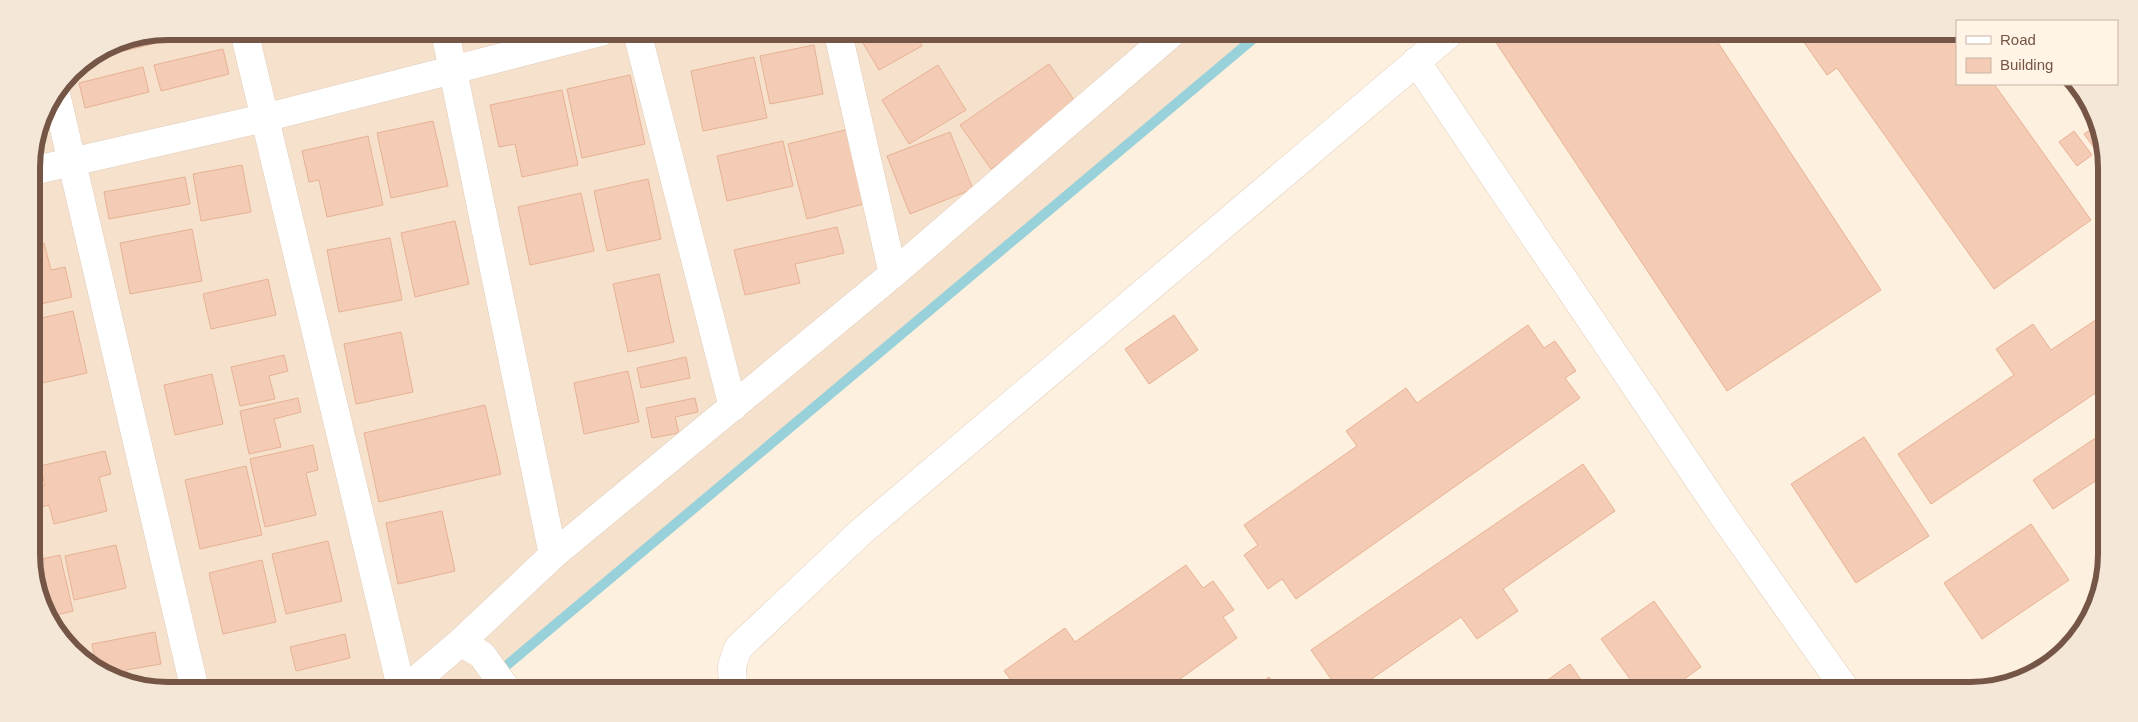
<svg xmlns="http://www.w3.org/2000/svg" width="2138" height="722" viewBox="0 0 2138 722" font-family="Arial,sans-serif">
<rect width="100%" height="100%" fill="#fdf0de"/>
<!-- residential -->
<path fill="#f5e1cc" d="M 168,31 L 1258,34 L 481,687 L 133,686 L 65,644 L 34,580 L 32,160 L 42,116 L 72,71 L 116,42 Z"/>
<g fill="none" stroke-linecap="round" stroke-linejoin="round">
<!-- stream -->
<path stroke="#98d1d9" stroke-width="10" d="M 481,687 L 1259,34"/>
</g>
<!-- building -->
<path fill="#f4ccb5" stroke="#e7b194" d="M 159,33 L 161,42 L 90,59 L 116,42 Z
M 718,33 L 764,33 L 719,41 Z
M 857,33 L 915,33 L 922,46 L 879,70 Z
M 1498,35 L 1713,35 L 1881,290 L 1727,391 L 1493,38 Z
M 1799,35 L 1957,36 L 1957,84 L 1994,84 L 2091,220 L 1994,289 L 1837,68 L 1827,75 Z
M 814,45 L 823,94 L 770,104 L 760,56 Z
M 223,49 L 229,74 L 161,91 L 154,65 Z
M 754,57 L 767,118 L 703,131 L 691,71 Z
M 1049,64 L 1079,107 L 991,169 L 960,125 Z
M 938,65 L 966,110 L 909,144 L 882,100 Z
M 143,67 L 149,92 L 85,108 L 79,83 Z
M 630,75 L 645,144 L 582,158 L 567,89 Z
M 562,90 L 578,165 L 522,177 L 515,144 L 499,147 L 490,105 Z
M 433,121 L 448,186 L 391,198 L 377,133 Z
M 2095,127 L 2104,142 L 2104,152 L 2099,155 L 2084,134 Z
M 853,128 L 871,202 L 807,219 L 788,144 Z
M 2074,131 L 2092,155 L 2077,166 L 2059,142 Z
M 950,132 L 973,189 L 910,214 L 887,156 Z
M 368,136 L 383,205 L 327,217 L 319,180 L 309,182 L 302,151 Z
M 783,141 L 793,186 L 727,201 L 717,156 Z
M 242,165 L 251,212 L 201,221 L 193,174 Z
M 185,177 L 190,204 L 109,219 L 104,192 Z
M 648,179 L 661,239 L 607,251 L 594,191 Z
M 581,193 L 594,251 L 530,265 L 518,207 Z
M 455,221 L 469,284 L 415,297 L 401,233 Z
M 837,227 L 844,253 L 795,264 L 800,283 L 745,295 L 734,250 Z
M 192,229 L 202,281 L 130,294 L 120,243 Z
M 390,238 L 402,300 L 339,312 L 327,250 Z
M 44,243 L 51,270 L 65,267 L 72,297 L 32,306 L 32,246 Z
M 659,274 L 674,342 L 628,352 L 613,284 Z
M 268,279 L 276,315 L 211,329 L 203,294 Z
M 73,311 L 87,373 L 33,385 L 32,320 Z
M 1174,315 L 1198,350 L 1149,384 L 1125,349 Z
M 2103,315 L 2103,388 L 1931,504 L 1898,454 L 2014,375 L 1996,349 L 2033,324 L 2051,350 Z
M 1528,325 L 1544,348 L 1555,341 L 1576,371 L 1565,378 L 1580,398 L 1296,599 L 1282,579 L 1268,589 L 1244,555 L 1258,545 L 1244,525 L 1357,446 L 1346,431 L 1406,388 L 1417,403 Z
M 401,332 L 413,392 L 356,404 L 344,344 Z
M 284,355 L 288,371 L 269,376 L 275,399 L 240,406 L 231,367 Z
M 686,357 L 690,378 L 641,388 L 637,368 Z
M 628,371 L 639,422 L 584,434 L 574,383 Z
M 212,374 L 223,424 L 175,435 L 164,385 Z
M 298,398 L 301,412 L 274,419 L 281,447 L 249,454 L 240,411 Z
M 695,398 L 698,412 L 675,417 L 679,433 L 652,438 L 646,408 Z
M 485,405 L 501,474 L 379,502 L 364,433 Z
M 2103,433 L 2103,476 L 2053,509 L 2033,480 Z
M 1864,437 L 1929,536 L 1856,583 L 1791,484 Z
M 313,445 L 318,470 L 306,473 L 316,515 L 265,527 L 250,459 Z
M 105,451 L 111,474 L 99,477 L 107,511 L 54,524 L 49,505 L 41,507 L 36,487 L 45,485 L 40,466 Z
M 1583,464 L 1615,511 L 1503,589 L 1518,611 L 1477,639 L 1461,617 L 1357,689 L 1338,689 L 1311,650 Z
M 246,466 L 262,535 L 200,549 L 185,480 Z
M 442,511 L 455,571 L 398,584 L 386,523 Z
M 2031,524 L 2069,580 L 1982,639 L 1944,583 Z
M 328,541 L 342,601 L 286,614 L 272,554 Z
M 116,545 L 126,588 L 74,600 L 65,556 Z
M 60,555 L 73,611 L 52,616 L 34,580 L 34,561 Z
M 262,560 L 276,622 L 223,634 L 209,573 Z
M 1186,565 L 1203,588 L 1213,581 L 1234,610 L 1223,617 L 1237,638 L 1166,689 L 1010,688 L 1015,685 L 1004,671 L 1065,628 L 1075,642 Z
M 1654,601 L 1701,667 L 1669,690 L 1638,690 L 1601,639 Z
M 155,632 L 161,664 L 126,670 L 129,684 L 96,663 L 92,644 Z
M 345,634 L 350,658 L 296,671 L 290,647 Z
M 1570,664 L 1588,690 L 1535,689 Z
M 1269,677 L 1278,689 L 1253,689 Z
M 269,680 L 271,686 L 241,686 Z"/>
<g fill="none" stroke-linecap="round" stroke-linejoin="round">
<!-- minor casing -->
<g stroke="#e1ccba" stroke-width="29">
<path id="minor" d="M 244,31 L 401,687
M 445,32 L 553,555
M 637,32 L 733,407
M 838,33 L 893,274
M 1416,61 L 1726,520 L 1846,690
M 56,94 L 194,686
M 32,171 L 264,118 L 601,32
M 461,642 L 482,655 L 505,687
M 408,687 L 461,642 L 553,555 L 893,274 L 1171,34
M 733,687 L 732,666 L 738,648 L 862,531 L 1448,35"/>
</g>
<!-- minor -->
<use href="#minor" stroke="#fff" stroke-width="28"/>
</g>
<!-- crop -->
<path d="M0 0H2138V722H0ZM168 40H1970A128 128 0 0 1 2098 168V554A128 128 0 0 1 1970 682H168A128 128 0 0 1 40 554V168A128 128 0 0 1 168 40Z" fill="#f4e7d8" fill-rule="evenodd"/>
<path fill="none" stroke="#745546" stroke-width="6" d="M168 40H1970A128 128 0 0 1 2098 168V554A128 128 0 0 1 1970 682H168A128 128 0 0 1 40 554V168A128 128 0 0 1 168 40Z"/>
<!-- legend -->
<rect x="1956" y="20" width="162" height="65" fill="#fff4e5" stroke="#c7b4a5"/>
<rect x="1966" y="36" width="25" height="8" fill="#ffffff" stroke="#c7b4a5"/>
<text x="2000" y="45" font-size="15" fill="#745546">Road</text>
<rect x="1966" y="58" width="25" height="15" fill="#f4ccb5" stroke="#c7b4a5"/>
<text x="2000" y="70" font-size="15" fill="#745546">Building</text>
</svg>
